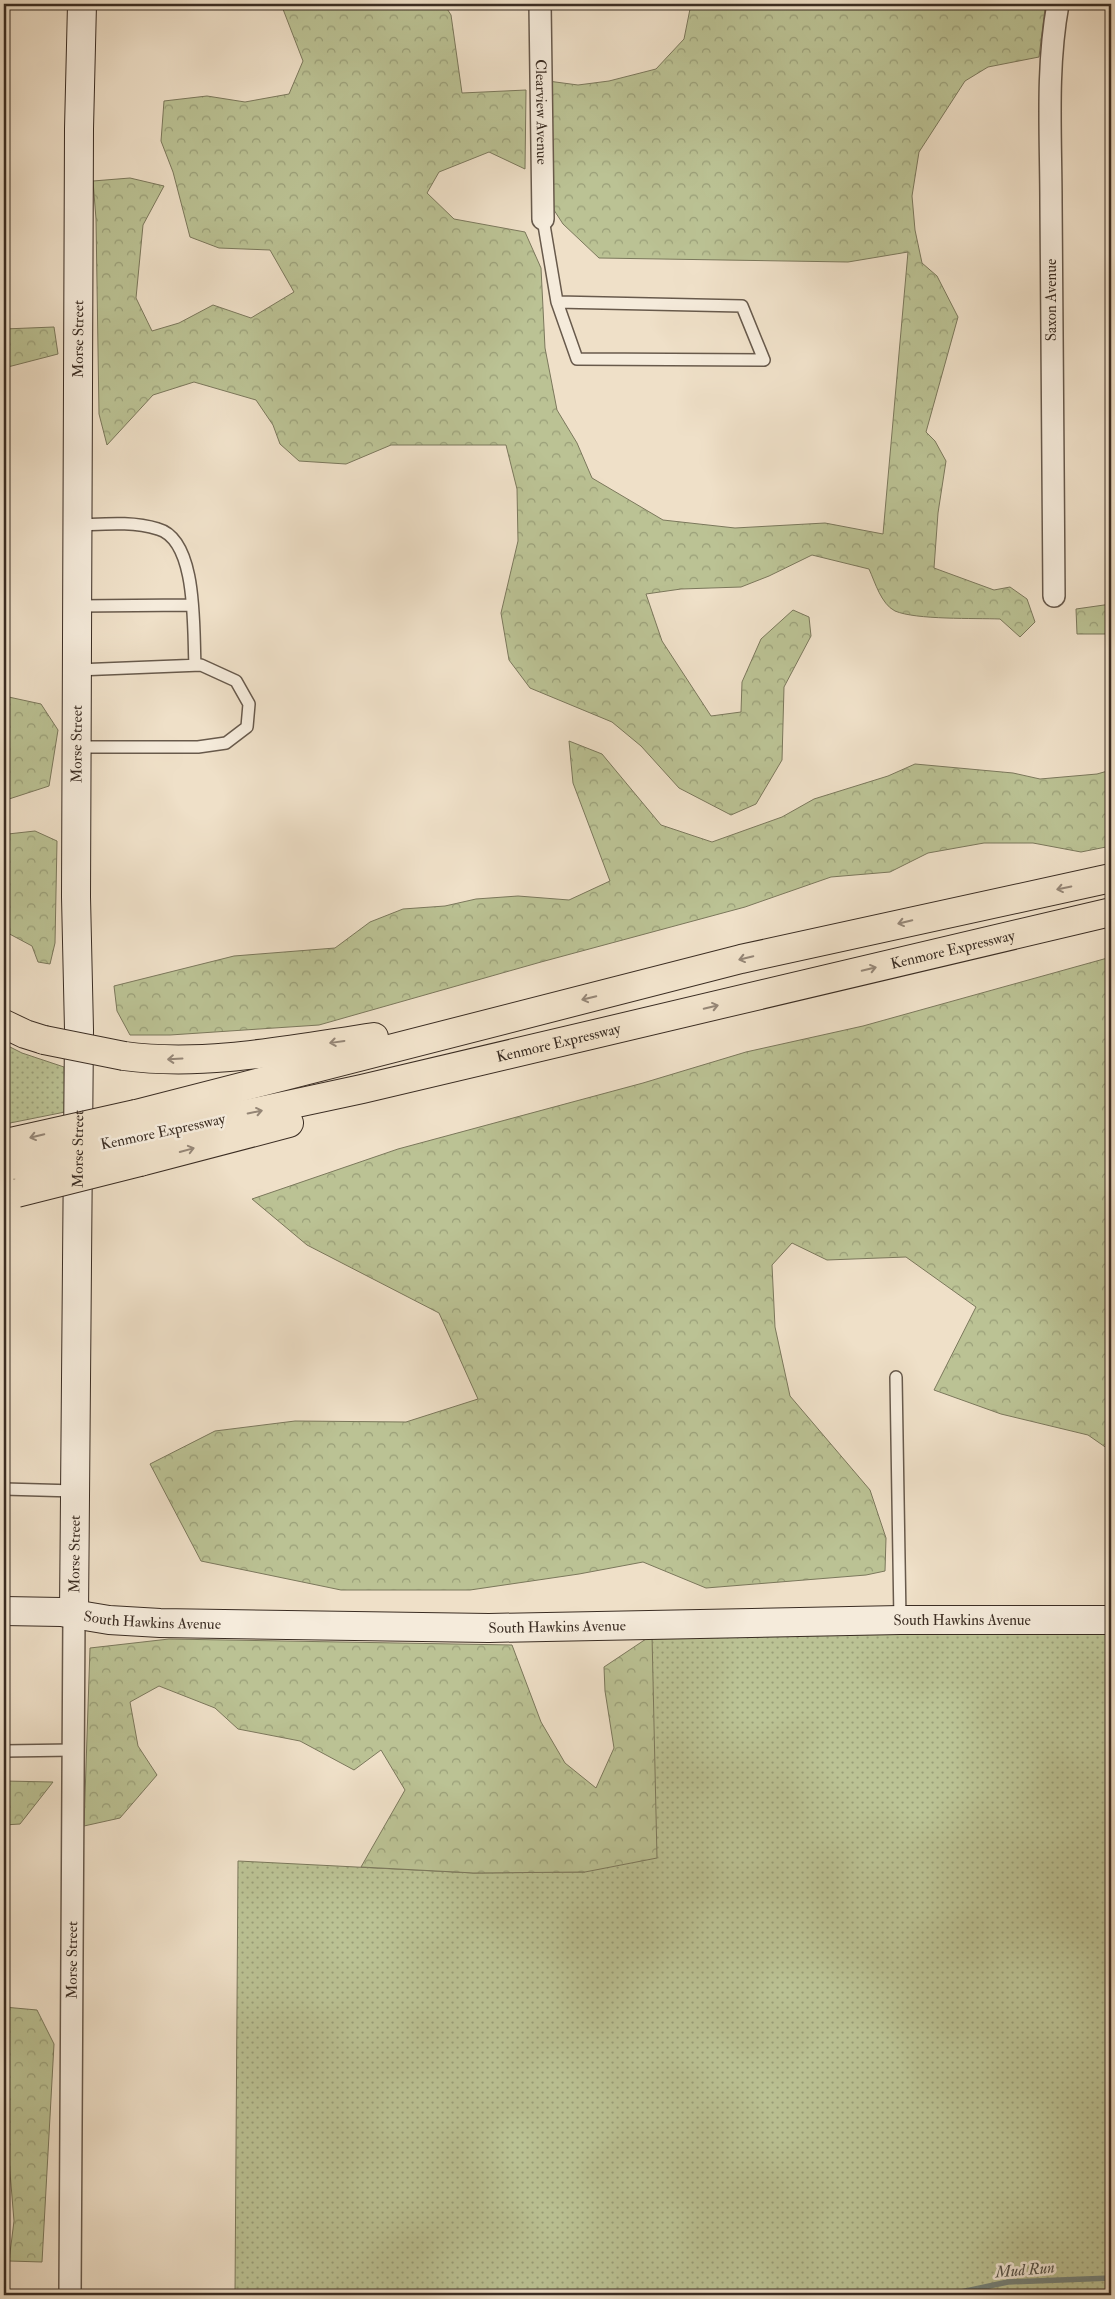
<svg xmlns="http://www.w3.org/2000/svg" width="1115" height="2299" viewBox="0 0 1115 2299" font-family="'IM FELL Double Pica',serif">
<defs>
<pattern id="grass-dots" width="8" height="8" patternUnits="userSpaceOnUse" patternTransform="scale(1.25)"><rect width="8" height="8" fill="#bbc294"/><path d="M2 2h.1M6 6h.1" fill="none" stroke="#999e78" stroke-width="1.8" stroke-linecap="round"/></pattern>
<pattern id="forest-crowns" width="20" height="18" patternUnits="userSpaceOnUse" patternTransform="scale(1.25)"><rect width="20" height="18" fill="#bbc294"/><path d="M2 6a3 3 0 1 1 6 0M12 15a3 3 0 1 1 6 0" fill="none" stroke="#999e78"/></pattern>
</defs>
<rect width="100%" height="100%" fill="#efe0c8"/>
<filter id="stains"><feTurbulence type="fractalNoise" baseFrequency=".004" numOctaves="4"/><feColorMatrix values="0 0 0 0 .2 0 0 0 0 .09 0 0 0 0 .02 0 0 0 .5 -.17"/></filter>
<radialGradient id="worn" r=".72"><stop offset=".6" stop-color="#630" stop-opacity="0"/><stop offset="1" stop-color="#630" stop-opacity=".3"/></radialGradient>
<!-- grass -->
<path fill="url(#grass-dots)" stroke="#7b785c" d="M 4,1044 L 22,1053 L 64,1067 L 65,1112 L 10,1123 L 10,1128 L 4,1130 Z
M 1111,1631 L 1111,2295 L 235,2295 L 238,1861 L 474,1873 L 585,1872 L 652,1635 Z"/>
<!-- forest -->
<path fill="url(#forest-crowns)" stroke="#7b785c" d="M 281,4 L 444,4 L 451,15 L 462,93 L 526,90 L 525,169 L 489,152 L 439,172 L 427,193 L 454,219 L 525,232 L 541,268 L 545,348 L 557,410 L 577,443 L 592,478 L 663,520 L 735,528 L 825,523 L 883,534 L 908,252 L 848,262 L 599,258 L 563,224 L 552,207 L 548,81 L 578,85 L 609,81 L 656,69 L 684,39 L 691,4 L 1040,4 L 1045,9 L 1039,57 L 988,67 L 965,81 L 919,152 L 912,196 L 915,230 L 922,263 L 937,276 L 958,317 L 926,432 L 935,441 L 946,461 L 938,513 L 934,568 L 994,590 L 1010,587 L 1027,599 L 1035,622 L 1020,637 L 1000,619 C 975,618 916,620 895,611 C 881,604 875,582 869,569 L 812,555 L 769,576 L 741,587 L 681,589 L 646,594 L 662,641 L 711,716 L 741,712 L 742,682 L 761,639 L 793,610 L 809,617 L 811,636 L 784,687 L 782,760 L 756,804 L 731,815 L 679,788 L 641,746 L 612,722 L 530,688 L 509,660 L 501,613 L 518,541 L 517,489 L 506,445 L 391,445 L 346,464 L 299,461 L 280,444 L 273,425 L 256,400 L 194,382 L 153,395 L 107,445 L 99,414 L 96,219 L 93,181 L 130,178 L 164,186 L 143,225 L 136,298 L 152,331 L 179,323 L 213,305 L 251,318 L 294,292 L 270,250 L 219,248 L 190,237 L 173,172 L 161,141 L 164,101 L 207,96 L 245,102 L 289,94 L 303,61 Z
M 54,327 L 58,354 L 4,368 L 4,329 Z
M 1111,604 L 1111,634 L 1077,634 L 1076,609 Z
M 4,696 L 41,704 L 58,730 L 49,786 L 9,799 L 4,795 Z
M 569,741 L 602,754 L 661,825 L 712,842 L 782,817 L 814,799 L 888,776 L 915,764 L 1013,773 L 1040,779 L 1097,774 L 1111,770 L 1111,846 L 1081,852 L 1033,843 L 984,843 L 928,853 L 890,872 L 831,877 L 745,907 L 541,962 L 319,1025 L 170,1035 L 130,1035 L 117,1011 L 114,986 L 234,956 L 335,948 L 370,922 L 403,909 L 445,906 L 476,899 L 518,896 L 569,900 L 610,881 L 573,783 Z
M 35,831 L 57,841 L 55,943 L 50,964 L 38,962 L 32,946 L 4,931 L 4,840 L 8,834 Z
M 1111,957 L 1111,1451 L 1088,1435 L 1001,1414 L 934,1390 L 976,1307 L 906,1257 L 827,1260 L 792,1243 L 772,1265 L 775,1327 L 790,1396 L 870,1490 L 886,1538 L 885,1571 L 866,1575 L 706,1588 L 643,1562 L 579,1574 L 470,1590 L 341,1590 L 201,1561 L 150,1464 L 215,1431 L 295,1421 L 406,1422 L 478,1399 L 439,1313 L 307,1245 L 252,1199 L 398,1149 L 643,1083 L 746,1052 L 863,1026 Z
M 652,1635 L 657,1858 L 585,1872 L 474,1873 L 361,1867 L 405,1790 L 381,1750 L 354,1770 L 300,1741 L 238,1729 L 215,1708 L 159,1686 L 130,1702 L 138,1746 L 157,1775 L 120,1818 L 84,1826 L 90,1648 L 169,1639 L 512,1645 L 541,1722 L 565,1763 L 596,1788 L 614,1748 L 605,1691 L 604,1667 Z
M 4,1781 L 53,1782 L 20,1824 L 4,1825 Z
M 4,2007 L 37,2010 L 54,2044 L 42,2262 L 9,2261 L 14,2221 L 9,2160 L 4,2163 Z"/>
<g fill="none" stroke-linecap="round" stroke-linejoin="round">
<!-- stream -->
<path stroke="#74837c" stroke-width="5.5" d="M 851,2295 L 961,2292 L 1008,2282 L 1111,2278"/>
<!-- lane casing -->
<g stroke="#685a4c" stroke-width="14">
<path id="lane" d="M 543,219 L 557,302 L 742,306 L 764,360 L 577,359 L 557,302
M 78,525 C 105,524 132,521 158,529 C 198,540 193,630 195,665
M 78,606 L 192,605
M 77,747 L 198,747 L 226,743 L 247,727 L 249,704 L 236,681 L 201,665 L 77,670
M 896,1377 L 900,1620
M 4,1489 L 75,1491
M 4,1751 L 73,1750"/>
</g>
<!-- street casing -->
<g stroke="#685a4c" stroke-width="24">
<g id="street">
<path id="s1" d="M 540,4 L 543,219"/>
<path d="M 1054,596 C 1054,465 1051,334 1051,203 C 1051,138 1046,69 1058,4"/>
<path id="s2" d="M 70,2295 L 74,1614"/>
</g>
</g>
<!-- secondary casing -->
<g stroke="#3b2d23" stroke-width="30">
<g id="secondary">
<path id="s3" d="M 4,1611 L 61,1612 L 109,1620 L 160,1623 L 489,1628 L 900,1620 L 1111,1620"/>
<path id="s4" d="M 74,1614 L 79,1030 L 76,897 L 79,129 L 82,4"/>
</g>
</g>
<!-- highway casing -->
<g stroke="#3b2d23" stroke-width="30">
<g id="highway">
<path d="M 4,1024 L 25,1034 L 44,1040"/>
<path d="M 124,1056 C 206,1067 292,1049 374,1037"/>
<path d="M 136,1114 L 741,959 L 1111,878"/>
<path id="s5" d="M 139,1137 L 362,1089 L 1111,912"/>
<path d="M 140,1162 L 289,1123"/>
</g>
</g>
<!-- lane -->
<use href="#lane" stroke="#f5ebdb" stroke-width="11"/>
<!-- street -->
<use href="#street" stroke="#f5ebdb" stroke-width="21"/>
<!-- secondary -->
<use href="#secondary" stroke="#f5ebdb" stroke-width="28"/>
<!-- highway -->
<use href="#highway" stroke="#efe0c8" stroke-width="28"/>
<!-- highway-bridge casing -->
<g stroke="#3b2d23" stroke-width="30" stroke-linecap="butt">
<path id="highway-bridge" d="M 44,1040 L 124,1056
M 11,1142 L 136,1114
M 16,1165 L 139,1137
M 17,1193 L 140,1162"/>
</g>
<!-- highway-bridge -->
<use href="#highway-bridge" stroke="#efe0c8" stroke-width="28"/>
</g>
<!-- one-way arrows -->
<defs><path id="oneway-shaft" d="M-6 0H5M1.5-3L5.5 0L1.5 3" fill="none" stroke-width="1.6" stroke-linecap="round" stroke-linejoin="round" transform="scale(1.25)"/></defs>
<g stroke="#958676">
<use href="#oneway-shaft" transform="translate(1064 888) rotate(168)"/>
<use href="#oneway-shaft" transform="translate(905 922) rotate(167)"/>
<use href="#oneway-shaft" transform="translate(746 958) rotate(167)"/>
<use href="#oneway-shaft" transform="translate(869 969) rotate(-13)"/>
<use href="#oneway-shaft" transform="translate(589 998) rotate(166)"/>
<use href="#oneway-shaft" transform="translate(711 1007) rotate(-13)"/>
<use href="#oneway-shaft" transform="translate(337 1042) rotate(172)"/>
<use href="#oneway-shaft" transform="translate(175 1059) rotate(177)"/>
<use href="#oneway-shaft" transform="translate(255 1112) rotate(-12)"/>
<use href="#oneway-shaft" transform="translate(37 1136) rotate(167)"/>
<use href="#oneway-shaft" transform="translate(187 1150) rotate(-15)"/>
</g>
<g text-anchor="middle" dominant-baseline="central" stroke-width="5" stroke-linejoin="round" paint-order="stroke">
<!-- street labels -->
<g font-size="15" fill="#3b2d23" stroke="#f5ebdb">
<text stroke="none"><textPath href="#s1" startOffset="108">Clearview Avenue</textPath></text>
<text transform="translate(1051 300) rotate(-90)">Saxon Avenue</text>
<text stroke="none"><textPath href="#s4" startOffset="1275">Morse Street</textPath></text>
<text stroke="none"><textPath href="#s4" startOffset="870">Morse Street</textPath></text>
<text stroke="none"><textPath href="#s5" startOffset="835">Kenmore Expressway</textPath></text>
<text stroke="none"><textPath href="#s5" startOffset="430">Kenmore Expressway</textPath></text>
<text transform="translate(163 1132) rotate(-12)">Kenmore Expressway</text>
<text stroke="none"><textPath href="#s4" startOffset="465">Morse Street</textPath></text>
<text stroke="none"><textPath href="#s4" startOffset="60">Morse Street</textPath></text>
<text stroke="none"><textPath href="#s3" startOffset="149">South Hawkins Avenue</textPath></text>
<text stroke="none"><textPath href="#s3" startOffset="959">South Hawkins Avenue</textPath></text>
<text stroke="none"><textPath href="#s3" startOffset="554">South Hawkins Avenue</textPath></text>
<text stroke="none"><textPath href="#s2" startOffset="335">Morse Street</textPath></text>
</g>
<!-- water labels -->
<g font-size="16" font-style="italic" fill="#535148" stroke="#f5ebdb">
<text transform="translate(1025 2270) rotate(-5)">Mud Run</text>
</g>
</g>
<!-- margin -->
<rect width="1115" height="2299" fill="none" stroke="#efe0c8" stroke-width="20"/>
<rect x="5" y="5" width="1105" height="2289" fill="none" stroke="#3b2d23" stroke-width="2.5"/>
<rect x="10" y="10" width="1095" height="2279" fill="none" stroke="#3b2d23"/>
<rect width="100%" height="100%" filter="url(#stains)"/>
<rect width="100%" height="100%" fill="url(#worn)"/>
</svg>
